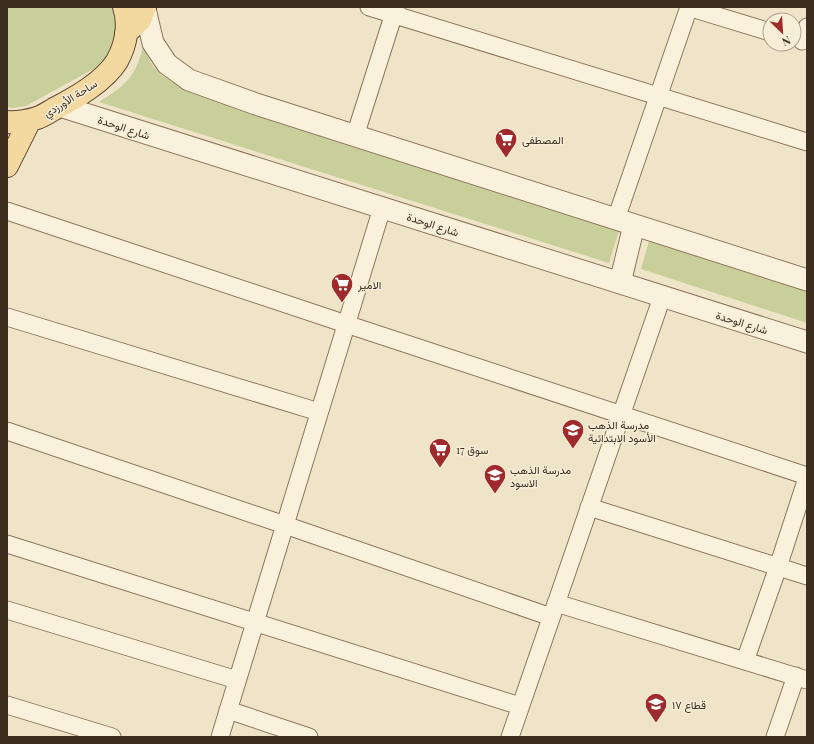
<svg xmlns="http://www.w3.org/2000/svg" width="814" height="744" viewBox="0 0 814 744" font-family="'Playfair Display',Vazirmatn,serif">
<rect width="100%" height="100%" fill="#f0e4c8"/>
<!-- green -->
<path fill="#c9cf9b" d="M 7,7 L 113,7 C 123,29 113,48 99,66 L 26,106 L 12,108 L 7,107 Z
M 143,46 L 152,65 L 160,74 L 172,82 L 619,231 L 609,263 L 99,102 C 125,86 136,77 143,46 Z
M 649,241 L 807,291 L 807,323 L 641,269 Z"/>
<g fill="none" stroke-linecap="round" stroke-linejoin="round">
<!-- minor casing -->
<g stroke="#8d765c" stroke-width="19">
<path id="minor" d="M 369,7 L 807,142
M 688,7 L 770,32
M 802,41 L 807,27
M 355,136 L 396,7
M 7,211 L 346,324 L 807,476
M 616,219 L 689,7
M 7,317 L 319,412
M 7,431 L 285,525 L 551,617
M 589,507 L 807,576
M 7,544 L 520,706
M 556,603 L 807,680
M 7,610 L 237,680
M 745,661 L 778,567 L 807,478
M 7,705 L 112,737
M 228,710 L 309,737
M 220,737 L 382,208
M 510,737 L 662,297
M 775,737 L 796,676"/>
</g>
<!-- tertiary casing -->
<g stroke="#8d765c" stroke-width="23">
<path id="tertiary" d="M 145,9 L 153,43 L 167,64 L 189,80 L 256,104 L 807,280
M 60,106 L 807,342
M 620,283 L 634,225"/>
</g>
<!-- primary casing -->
<g stroke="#5b4430" stroke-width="24">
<path id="primary" d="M 126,33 L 140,20 L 145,7
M 7,122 C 18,123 27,121 37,118 C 43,116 49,112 54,109 C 75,98 104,82 117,61 C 126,45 130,24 124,7
M 7,166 L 30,120"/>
</g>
<!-- minor -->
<use href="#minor" stroke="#faf1dc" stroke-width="17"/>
<!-- tertiary -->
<use href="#tertiary" stroke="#faf1dc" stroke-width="21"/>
<!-- primary -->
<use href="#primary" stroke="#f3d9a0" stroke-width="22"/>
</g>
<!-- icons -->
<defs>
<g id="supermarket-pin" transform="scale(1.15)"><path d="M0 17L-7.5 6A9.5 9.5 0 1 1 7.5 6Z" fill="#9e2a2b" stroke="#f7eed8"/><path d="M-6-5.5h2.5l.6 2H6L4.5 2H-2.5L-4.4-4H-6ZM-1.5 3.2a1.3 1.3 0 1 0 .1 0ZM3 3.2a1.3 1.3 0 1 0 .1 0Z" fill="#fff"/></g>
<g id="school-pin" transform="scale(1.15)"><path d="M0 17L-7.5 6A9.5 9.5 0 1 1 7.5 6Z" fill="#9e2a2b" stroke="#f7eed8"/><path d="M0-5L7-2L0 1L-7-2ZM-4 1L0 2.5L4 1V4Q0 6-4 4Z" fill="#fff"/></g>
</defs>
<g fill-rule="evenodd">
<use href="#supermarket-pin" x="506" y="139"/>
<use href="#supermarket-pin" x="342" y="284"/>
<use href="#school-pin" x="573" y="430"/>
<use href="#supermarket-pin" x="440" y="449"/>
<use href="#school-pin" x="495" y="475"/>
<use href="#school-pin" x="656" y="704"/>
</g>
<g text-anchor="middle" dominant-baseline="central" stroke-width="3" stroke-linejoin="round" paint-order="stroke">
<!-- street labels -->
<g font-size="11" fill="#3d2e20" stroke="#f7eed8">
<text transform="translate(70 98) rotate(-32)">ساحة الأورزدي</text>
<text transform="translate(124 127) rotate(18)">شارع الوحدة</text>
<text transform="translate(433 224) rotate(18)">شارع الوحدة</text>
<text transform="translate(742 322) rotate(17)">شارع الوحدة</text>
</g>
<!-- poi labels -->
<g font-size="11" fill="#3d2e20" stroke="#f7eed8" text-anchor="start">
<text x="522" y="139">المصطفى</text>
<text x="358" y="284">الامير</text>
<text x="588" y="424">مدرسة الذهب<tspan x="588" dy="13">الأسود الابتدائية</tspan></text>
<text x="456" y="449">سوق 17</text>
<text x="510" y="469">مدرسة الذهب<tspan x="510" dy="13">الاسود</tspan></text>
<text x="672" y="704">قطاع ١٧</text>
</g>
</g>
<!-- border -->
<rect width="814" height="744" fill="none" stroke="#3d2e20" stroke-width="16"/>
<!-- north arrow -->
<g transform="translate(782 32) rotate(155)"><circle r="19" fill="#f7eed8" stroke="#ada18e"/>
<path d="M0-3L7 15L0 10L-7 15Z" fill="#9e2a2b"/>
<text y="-6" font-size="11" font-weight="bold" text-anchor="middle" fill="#3d2e20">N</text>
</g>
</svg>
